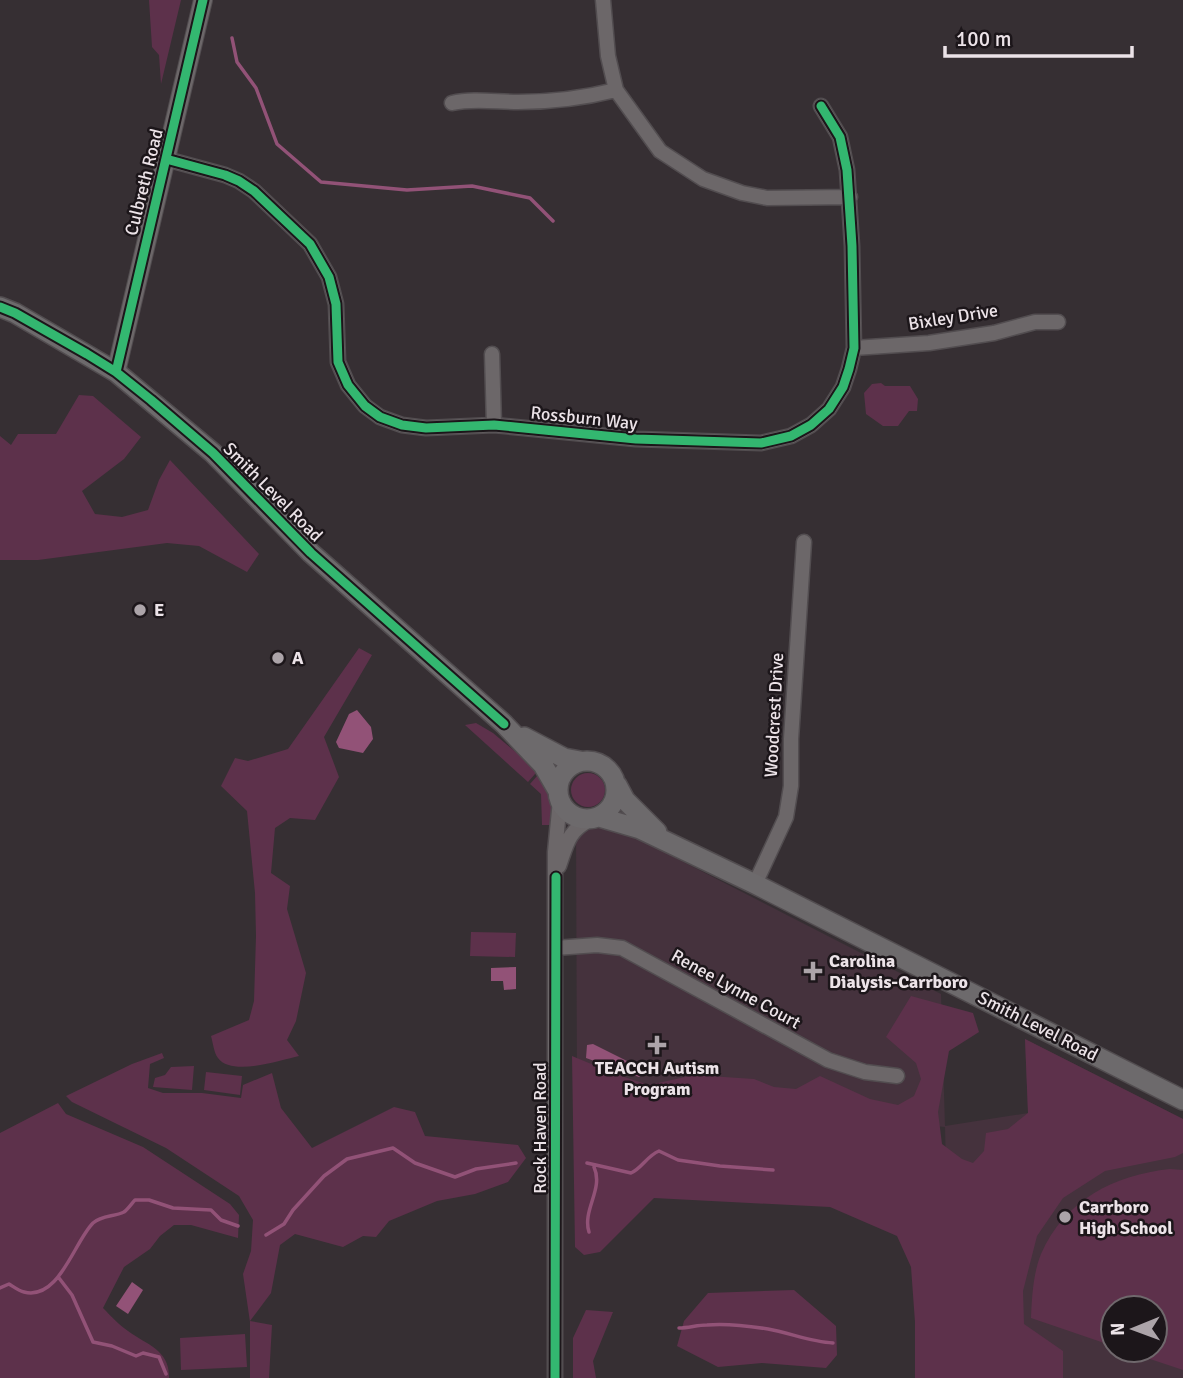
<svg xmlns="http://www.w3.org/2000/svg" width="1183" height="1378" viewBox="0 0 1183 1378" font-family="Signika,sans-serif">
<rect width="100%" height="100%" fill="#362f33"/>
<!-- built -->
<path fill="#45323d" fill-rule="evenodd" d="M 598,818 L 941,994 L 945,1126 L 1028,1113 L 1025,1039 L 1183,1119 L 1183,1378 L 951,1378 L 945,1127 L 577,1093 L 576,830 ZM 1113,1308 L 1155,1308 L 1155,1350 L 1113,1350 Z"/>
<!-- green -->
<path fill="#5d314b" d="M 149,0 L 181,0 L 161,84 L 159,55 L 152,47 Z
M 881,383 L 885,386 L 910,386 L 918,399 L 917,411 L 909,411 L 898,426 L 883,426 L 866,414 L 864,393 L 872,384 Z
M 79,395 L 93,396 L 141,437 L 124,459 L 82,491 L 95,514 L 122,517 L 148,510 L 159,480 L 170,460 L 259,554 L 247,572 L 199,546 L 167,543 L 38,560 L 0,560 L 0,436 L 11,445 L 18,434 L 56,434 Z
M 359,648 L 372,655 L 324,737 L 339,777 L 315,820 L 290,818 L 275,828 L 271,873 L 290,886 L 287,909 L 306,973 L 296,1021 L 287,1040 L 299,1056 C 280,1060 232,1077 218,1058 C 214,1053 213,1043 211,1036 L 249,1020 L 254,1001 L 256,936 L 255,893 L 247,811 L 221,786 L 235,758 L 248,761 L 288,749 Z
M 476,723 L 493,733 L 535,768 L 535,774 L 528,782 L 465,725 Z
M571 790a17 17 0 1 1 34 0a17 17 0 1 1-34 0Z
M 543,775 L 554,800 L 552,825 L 542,825 L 541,794 L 530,784 L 537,776 Z
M 471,932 L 516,933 L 515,957 L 470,956 Z
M 911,996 L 973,1013 L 979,1032 L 949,1051 L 938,1112 L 942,1144 L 962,1159 L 973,1163 L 984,1151 L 986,1133 L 1008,1129 L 1028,1113 L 1025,1039 L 1183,1119 L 1183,1153 L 1175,1157 L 1105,1171 L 1063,1198 L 1037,1236 L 1023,1291 L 1024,1324 L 1063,1351 L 1063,1378 L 915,1378 L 915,1322 L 911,1267 L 897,1236 L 830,1207 L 654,1198 L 600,1252 L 584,1255 L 575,1247 L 572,1056 L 618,1075 L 649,1085 L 694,1075 L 754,1079 L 774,1087 L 796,1089 L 820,1076 L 870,1099 L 898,1105 L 914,1096 L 921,1079 L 916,1063 L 886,1037 Z
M 162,1053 L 164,1058 L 150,1064 L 148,1088 L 163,1093 L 202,1093 L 241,1098 L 243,1085 L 272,1073 L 281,1108 L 312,1148 L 394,1107 L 415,1112 L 425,1136 L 518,1145 L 526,1158 L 508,1182 L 475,1194 L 437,1201 L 389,1221 L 376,1237 L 363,1236 L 343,1247 L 295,1234 L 280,1245 L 271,1293 L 250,1321 L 272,1325 L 269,1378 L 250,1378 L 250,1322 L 243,1274 L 251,1251 L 253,1220 L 239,1196 L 166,1148 L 72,1102 L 66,1096 L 132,1064 Z
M 194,1066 L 192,1090 L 153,1087 L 155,1078 L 165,1075 L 171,1067 Z
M 206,1072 L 242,1076 L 240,1095 L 204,1090 Z
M 58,1103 L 66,1114 L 143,1147 L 230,1204 L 239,1215 L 238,1238 L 191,1225 L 174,1225 L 160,1236 L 150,1249 L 124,1267 L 103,1308 C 111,1316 119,1325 128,1331 C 147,1345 170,1350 169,1378 L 0,1378 L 0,1133 Z
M 1170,1169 L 1183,1170 L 1183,1370 L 1123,1350 L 1155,1350 L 1155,1308 L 1113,1308 L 1113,1346 L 1031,1318 C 1032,1297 1033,1274 1041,1254 C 1065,1200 1114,1175 1170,1169 Z
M 794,1290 L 836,1326 L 837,1355 L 826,1368 L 762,1363 L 718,1367 L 677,1346 L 684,1321 L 708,1293 Z
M 586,1310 L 613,1312 L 593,1361 L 596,1378 L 573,1378 L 573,1338 Z
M 245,1334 L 247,1367 L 181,1370 L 180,1338 Z"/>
<!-- water -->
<path fill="#925277" d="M 357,710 L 371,727 L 373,739 L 363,753 L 339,748 L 336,742 L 349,714 Z
M 516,967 L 516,989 L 504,990 L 503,981 L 491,981 L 491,968 Z
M 593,1044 L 643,1069 L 644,1073 L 639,1077 L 586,1058 L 587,1045 Z
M 132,1282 L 143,1290 L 128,1314 L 116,1306 Z"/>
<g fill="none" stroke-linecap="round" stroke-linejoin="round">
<!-- stream -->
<path stroke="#925277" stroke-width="3.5" d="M 232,38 L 237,62 L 256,88 L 277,144 L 321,182 L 407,190 L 472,186 L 530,198 L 553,221
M 587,1163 L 631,1173 C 642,1168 647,1156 659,1151 L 678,1160 L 720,1166 L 773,1170
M 589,1232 C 582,1210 604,1189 594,1167
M 266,1235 L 284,1224 L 293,1210 L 324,1176 L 347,1159 L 393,1148 L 415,1163 L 455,1177 L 476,1169 L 516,1163
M 59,1278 L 72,1295 L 93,1342 L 112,1346 L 136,1356 L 143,1353 L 159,1357 L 166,1374
M 0,1288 L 9,1284 C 14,1287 19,1291 24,1292 C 59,1301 74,1242 93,1223 C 102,1215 114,1217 124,1212 C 128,1209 132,1203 135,1200 L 149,1200 L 173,1208 L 211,1210 L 221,1220 L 238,1226
M 679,1328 C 689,1328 697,1325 707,1325 C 726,1323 749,1326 768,1329 C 790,1333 811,1342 833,1343"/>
<!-- minor casing -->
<g stroke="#524d50" stroke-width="17">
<path id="minor" d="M 603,0 L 608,56 L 616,90 L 660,151 L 703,179 L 742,193 L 767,198 L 850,197
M 452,103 C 473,98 496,102 518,102 C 552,102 584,98 616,90
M 166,159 L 225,175 L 239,181 L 254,191 L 310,244 L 329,277 L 336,304 L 338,362 L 348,385 L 365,406 L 380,417 L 402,425 L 426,428 L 494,425 L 636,439 L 761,443 L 791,436 L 811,425 L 829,409 L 843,387 L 849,369 L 854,348 L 852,246 L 847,170 L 840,137 L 821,106
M 854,348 L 929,343 L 994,333 L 1035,322 L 1058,322
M 492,354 L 494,425
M 559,866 C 567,843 568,831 591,819
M 755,884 L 786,817 L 791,786 L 791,739 L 804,542
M 555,948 L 597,945 L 622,948 L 828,1060 L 865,1072 L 897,1076
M 555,1378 L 555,852 L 560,800"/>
</g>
<!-- tertiary casing -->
<g stroke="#524d50" stroke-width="20">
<path id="tertiary" d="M 116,372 L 203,0"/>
</g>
<!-- secondary casing -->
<g stroke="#524d50" stroke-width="22">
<path id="secondary" d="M 0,307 L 15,313 L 116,372 L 213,453 L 311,553 L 504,724 L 543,765 L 558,791
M 524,737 L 564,758 L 580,761
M558 790a29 29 0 1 1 58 0a29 29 0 1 1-58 0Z
M 617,785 L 625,800 L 657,832
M 599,817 L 640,829 L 755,884 L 1183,1100"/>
</g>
<!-- minor -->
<use href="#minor" stroke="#6c6769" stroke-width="14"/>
<!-- tertiary -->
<use href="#tertiary" stroke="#6c6769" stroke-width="18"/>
<!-- secondary -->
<use href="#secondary" stroke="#6d6a6c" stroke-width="19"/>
<!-- cycleway casing -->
<g stroke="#1c161a" stroke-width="13">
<path id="cycleway" d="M 166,159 L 225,175 L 239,181 L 254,191 L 310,244 L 329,277 L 336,304 L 338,362 L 348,385 L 365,406 L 380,417 L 402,425 L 426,428 L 494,425 L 636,439 L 761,443 L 791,436 L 811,425 L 829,409 L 843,387 L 849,369 L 854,348 L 852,246 L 847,170 L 840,137 L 821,106
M 0,307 L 15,313 L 87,354 L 116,372 L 151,400 L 213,453 L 311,553 L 504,724
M 116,372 L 203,0
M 555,1378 L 556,877"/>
</g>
<!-- cycleway -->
<use href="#cycleway" stroke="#33b770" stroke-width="9"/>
</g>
<!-- markers -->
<g fill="#aca4a9" stroke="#1c161a" stroke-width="2.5">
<circle cx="140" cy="610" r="7"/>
<circle cx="278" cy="658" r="7"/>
<path d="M809.5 960.5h7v7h7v7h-7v7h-7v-7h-7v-7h7z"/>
<path d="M653.5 1034.5h7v7h7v7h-7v7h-7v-7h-7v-7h7z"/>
<circle cx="1065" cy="1217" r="7"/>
</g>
<g text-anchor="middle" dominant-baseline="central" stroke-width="5" stroke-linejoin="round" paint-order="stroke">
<!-- street labels -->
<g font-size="18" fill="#ece3e8" stroke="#1c161a">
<text transform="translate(144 182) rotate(-76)">Culbreth Road</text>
<text transform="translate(953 317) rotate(-9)">Bixley Drive</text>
<text transform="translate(584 418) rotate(6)">Rossburn Way</text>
<text transform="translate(273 492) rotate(45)">Smith Level Road</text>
<text transform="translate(774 715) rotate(-87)">Woodcrest Drive</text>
<text transform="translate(736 989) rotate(29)">Renee Lynne Court</text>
<text transform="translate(1038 1026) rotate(27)">Smith Level Road</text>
<text transform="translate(540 1128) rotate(-90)">Rock Haven Road</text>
</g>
<!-- poi labels -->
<g font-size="18" font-weight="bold" fill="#ece3e8" stroke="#1c161a" text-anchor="start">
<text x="154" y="610">E</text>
<text x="292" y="658">A</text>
<text x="829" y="961">Carolina<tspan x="829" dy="21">Dialysis-Carrboro</tspan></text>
<text x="657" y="1068" text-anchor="middle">TEACCH Autism<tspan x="657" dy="21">Program</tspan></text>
<text x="1079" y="1207">Carrboro<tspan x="1079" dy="21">High School</tspan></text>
</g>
</g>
<!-- north arrow -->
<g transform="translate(1134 1329) rotate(269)"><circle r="33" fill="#1c161a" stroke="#6f686c" stroke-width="2"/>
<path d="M0-5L12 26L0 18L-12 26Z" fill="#aca4a9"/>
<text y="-10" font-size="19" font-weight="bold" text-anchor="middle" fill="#ece3e8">N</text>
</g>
<!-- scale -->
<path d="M945 46v10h187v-10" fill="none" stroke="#ece3e8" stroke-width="3.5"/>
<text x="956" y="46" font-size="21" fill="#ece3e8" stroke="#1c161a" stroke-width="5" paint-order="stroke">100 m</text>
</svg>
